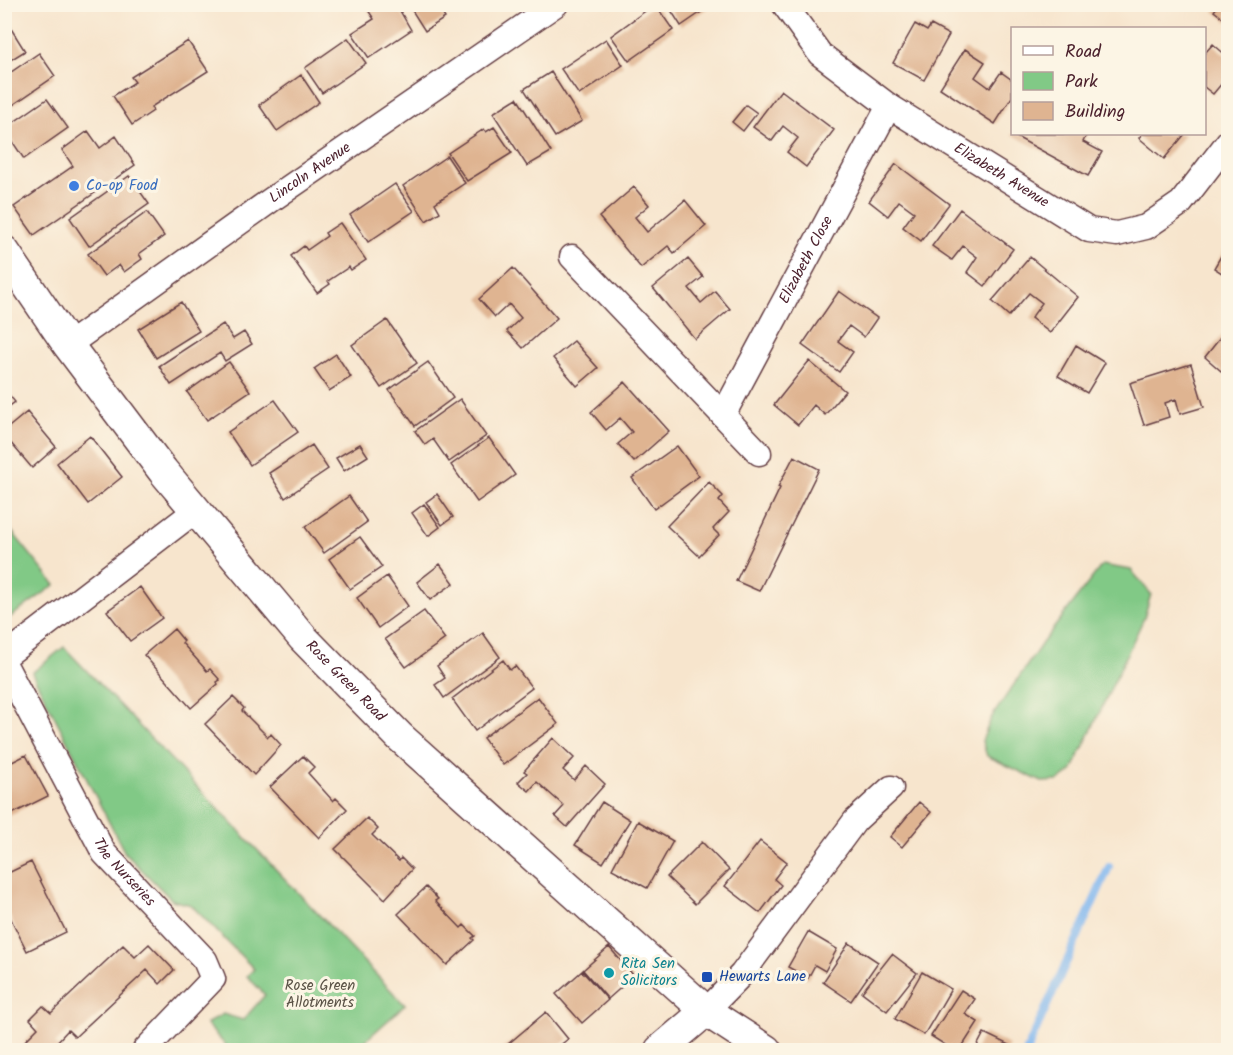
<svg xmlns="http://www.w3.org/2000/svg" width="1233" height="1055" viewBox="0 0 1233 1055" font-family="Kalam,sans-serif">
<rect width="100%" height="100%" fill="#fcf5e5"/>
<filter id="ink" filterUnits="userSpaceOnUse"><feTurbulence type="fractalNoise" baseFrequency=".0167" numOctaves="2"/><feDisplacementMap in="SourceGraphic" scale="12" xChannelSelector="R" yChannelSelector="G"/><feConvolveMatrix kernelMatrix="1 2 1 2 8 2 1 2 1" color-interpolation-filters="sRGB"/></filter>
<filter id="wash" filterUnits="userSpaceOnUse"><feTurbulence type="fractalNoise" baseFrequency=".008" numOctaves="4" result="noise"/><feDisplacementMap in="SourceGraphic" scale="24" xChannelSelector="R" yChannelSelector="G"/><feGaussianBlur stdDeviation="1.35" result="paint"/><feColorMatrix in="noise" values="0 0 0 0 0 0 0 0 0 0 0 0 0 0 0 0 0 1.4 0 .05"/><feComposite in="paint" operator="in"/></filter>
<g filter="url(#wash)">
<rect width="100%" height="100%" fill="#f7e5cd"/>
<!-- green -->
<path fill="#81c986" stroke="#667458" stroke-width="1.5" d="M 5,523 L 55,585 L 9,618 L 5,631 Z
M 1102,565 L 1131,570 L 1151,594 L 1144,618 L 1072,771 L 1058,781 L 1042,782 L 987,756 L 982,741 L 991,718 L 1043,642 Z
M 64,647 L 405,1005 L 355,1050 L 230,1050 L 206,1024 L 223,1014 L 243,1020 L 265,995 L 247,976 L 254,969 L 191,905 L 172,900 L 125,853 L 32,673 Z"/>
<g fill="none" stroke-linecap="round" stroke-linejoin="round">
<!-- stream -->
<path stroke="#7fb6ef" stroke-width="8" d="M 1027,1050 L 1109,867"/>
</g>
<g id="blocks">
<!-- building -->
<path fill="#dfb491" d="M 364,4 L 396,4 L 411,30 L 369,58 L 352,33 L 374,19 Z
M 408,4 L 436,4 L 445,18 L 425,31 Z
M 446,4 L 464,4 L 451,13 Z
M 655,4 L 673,30 L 629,61 L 611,36 Z
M 667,4 L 713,4 L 681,26 Z
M 1219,4 L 1228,4 L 1228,22 L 1214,11 Z
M 915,24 L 927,31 L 931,25 L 949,35 L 924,80 L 893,63 Z
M 10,27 L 25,51 L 4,64 L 4,30 Z
M 348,38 L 366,63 L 322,93 L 305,68 Z
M 606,39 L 623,65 L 579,95 L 561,69 Z
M 188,41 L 208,71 L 151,107 L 153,111 L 132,125 L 113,96 L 135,82 L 131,77 Z
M 1213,44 L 1228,57 L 1228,76 L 1213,94 L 1204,87 L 1204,54 Z
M 965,49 L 985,62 L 975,77 L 990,88 L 1001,72 L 1012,80 L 1012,97 L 995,124 L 940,88 Z
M 39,53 L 55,76 L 4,111 L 4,77 Z
M 551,72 L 582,121 L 555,137 L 524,89 Z
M 301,75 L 319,102 L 277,131 L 259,105 Z
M 781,90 L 834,130 L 806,167 L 787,152 L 798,138 L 783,126 L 772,141 L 753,127 Z
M 517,98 L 551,152 L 527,166 L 493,113 Z
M 47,99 L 68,128 L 24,159 L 4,129 Z
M 746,105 L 757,113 L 743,131 L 732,122 Z
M 494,127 L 512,153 L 467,181 L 448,153 L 484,129 L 486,132 Z
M 88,131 L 100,148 L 116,136 L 135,165 L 34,235 L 14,207 L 73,166 L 62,150 Z
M 1011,134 L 1087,134 L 1083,142 L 1102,152 L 1088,176 Z
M 1142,134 L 1185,134 L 1164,159 L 1139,138 Z
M 447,156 L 465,183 L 435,203 L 440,212 L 426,221 L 403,186 Z
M 896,164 L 949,204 L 921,241 L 903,227 L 914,212 L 899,201 L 888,216 L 869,201 Z
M 129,176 L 149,204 L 89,246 L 70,218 Z
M 395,184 L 414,211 L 368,242 L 350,215 Z
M 634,187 L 649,205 L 635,217 L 647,232 L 685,200 L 706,226 L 674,253 L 668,246 L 641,268 L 599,217 Z
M 960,209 L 1013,249 L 985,286 L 967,272 L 977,257 L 963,246 L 952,260 L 932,246 Z
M 147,212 L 164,236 L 139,254 L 142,259 L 124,272 L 119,265 L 104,276 L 88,254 Z
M 340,223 L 366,260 L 351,270 L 349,267 L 328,281 L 330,284 L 317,293 L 291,256 L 304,246 L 307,250 L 327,236 L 325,233 Z
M 1228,244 L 1228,277 L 1214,268 Z
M 1030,257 L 1078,297 L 1050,333 L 1031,318 L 1042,303 L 1029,293 L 1009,316 L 992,301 Z
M 688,259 L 703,277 L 689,288 L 701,303 L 715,291 L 730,309 L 695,339 L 653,288 Z
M 513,268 L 557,318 L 523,348 L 507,331 L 521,318 L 509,304 L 495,317 L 479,299 Z
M 839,291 L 877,318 L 864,337 L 849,326 L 838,341 L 853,352 L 839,372 L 802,345 Z
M 181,302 L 199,331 L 156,358 L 138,329 Z
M 387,320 L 417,363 L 381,388 L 352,345 Z
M 223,324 L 233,339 L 244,332 L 252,344 L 225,361 L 220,353 L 171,385 L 159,366 Z
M 1228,328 L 1228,377 L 1205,357 Z
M 574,341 L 598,368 L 577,386 L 553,358 Z
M 1076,345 L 1105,363 L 1087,393 L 1058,376 Z
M 336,354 L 351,377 L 329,391 L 314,369 Z
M 809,361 L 845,391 L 825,415 L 814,405 L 798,425 L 774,405 Z
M 229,362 L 250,391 L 207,420 L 187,392 Z
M 428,362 L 453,398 L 415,426 L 389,390 Z
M 1191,364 L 1204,407 L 1180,414 L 1176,399 L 1165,403 L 1169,417 L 1144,425 L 1130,383 Z
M 625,382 L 669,431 L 634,462 L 618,444 L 632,432 L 620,418 L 606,430 L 591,412 Z
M 4,389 L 15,402 L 4,410 Z
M 460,399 L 486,436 L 449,462 L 433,439 L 425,445 L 415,431 Z
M 275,400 L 298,432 L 250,465 L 228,432 Z
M 27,412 L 56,447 L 32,468 L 4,435 L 4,431 Z
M 90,436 L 122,477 L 88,504 L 57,463 Z
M 489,438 L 515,475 L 477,502 L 451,465 Z
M 360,444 L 368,456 L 344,471 L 336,458 Z
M 312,445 L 328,469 L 285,498 L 269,473 Z
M 677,446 L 699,476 L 654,509 L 632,478 Z
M 794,456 L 819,469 L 759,591 L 736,581 L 780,488 L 778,487 Z
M 709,482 L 723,496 L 719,501 L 729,512 L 713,529 L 719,535 L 699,556 L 667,526 Z
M 437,494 L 453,517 L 442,525 L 426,502 Z
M 349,496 L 367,522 L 324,553 L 305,527 Z
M 424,504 L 440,527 L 428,536 L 412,513 Z
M 360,537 L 382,567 L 350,589 L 329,559 Z
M 440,564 L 454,583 L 430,600 L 417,582 Z
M 387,576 L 408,606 L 378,628 L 357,598 Z
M 140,587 L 162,618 L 130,641 L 107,611 Z
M 424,611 L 445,639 L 406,667 L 385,639 Z
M 174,629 L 184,641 L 182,643 L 207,671 L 210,669 L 220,680 L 217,682 L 218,684 L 191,708 L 144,655 Z
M 483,633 L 500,657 L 444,698 L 435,685 L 445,678 L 437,666 Z
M 503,660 L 510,670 L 515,666 L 532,688 L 475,731 L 452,699 Z
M 233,697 L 244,708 L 242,711 L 268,737 L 271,734 L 281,745 L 254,775 L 205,724 Z
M 538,697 L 558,724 L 503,765 L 483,738 Z
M 553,738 L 574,758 L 563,770 L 574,780 L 586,766 L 605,784 L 567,827 L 555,816 L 564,806 L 537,782 L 529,791 L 518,782 L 527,773 L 524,771 Z
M 26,755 L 48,796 L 4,818 L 4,766 Z
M 303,756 L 314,767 L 308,773 L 333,801 L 336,798 L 347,809 L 319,838 L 270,787 Z
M 602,802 L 630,820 L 603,863 L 575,845 Z
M 919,802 L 931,812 L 902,847 L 890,837 Z
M 367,818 L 378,829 L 372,835 L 399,861 L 401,858 L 412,869 L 385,899 L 335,849 Z
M 638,821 L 673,841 L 647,888 L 612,869 Z
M 760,841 L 787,862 L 774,879 L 781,885 L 760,913 L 725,886 Z
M 702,842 L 729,870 L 695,904 L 667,877 Z
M 31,862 L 66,932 L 27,951 L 4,905 L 4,875 Z
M 426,887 L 438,899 L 435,901 L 461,928 L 464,925 L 475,936 L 472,938 L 474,940 L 447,965 L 398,914 Z
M 808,932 L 837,949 L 825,971 L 815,965 L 808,978 L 788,967 Z
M 849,943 L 878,962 L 851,1001 L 823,982 Z
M 149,944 L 174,970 L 160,984 L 147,970 L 75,1037 L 68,1030 L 55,1044 L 61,1050 L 34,1050 L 24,1042 L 38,1028 L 30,1019 L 43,1006 L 51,1013 L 123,945 L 135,957 Z
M 609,947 L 634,976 L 608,999 L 583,970 Z
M 892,954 L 917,973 L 887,1011 L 862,992 Z
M 582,971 L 608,1000 L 582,1023 L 556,994 Z
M 922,972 L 951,989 L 924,1035 L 895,1019 Z
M 961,990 L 975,999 L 965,1014 L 978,1022 L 960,1050 L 953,1050 L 931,1036 Z
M 546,1012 L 568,1039 L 554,1050 L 501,1050 Z
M 984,1033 L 1009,1045 L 1006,1050 L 975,1050 Z"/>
</g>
</g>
<g filter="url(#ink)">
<use href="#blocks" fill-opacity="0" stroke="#643d43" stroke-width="1.5"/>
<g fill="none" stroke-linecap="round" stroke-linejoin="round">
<!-- minor casing -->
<g stroke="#643d43" stroke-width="27">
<g id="minor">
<path id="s1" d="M 784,4 L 820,54 L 889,106 L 1089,230 L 1117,234 L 1146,227 L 1181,203 L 1228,142"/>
<path d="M 572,257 L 759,453"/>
<path id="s2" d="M 68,345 L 271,200 L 556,4"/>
<path id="s3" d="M 723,415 L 889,106"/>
<path d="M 4,657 L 195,511"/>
<path id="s4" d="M 4,663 L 104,853 L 205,960 L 213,979 L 145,1050"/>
<path d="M 706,1011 L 742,974 L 855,821 L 891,788"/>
</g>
</g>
<!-- tertiary casing -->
<g stroke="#643d43" stroke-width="33">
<g id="tertiary">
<path id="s5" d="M 4,251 L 68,345 L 163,471 L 303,638 L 400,737 L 706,1011 L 766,1050"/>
<path d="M 660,1050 L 706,1011"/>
</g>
</g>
<!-- minor -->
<use href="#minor" stroke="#fff" stroke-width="24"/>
<!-- tertiary -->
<use href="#tertiary" stroke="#fff" stroke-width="30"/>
</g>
</g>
<!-- markers -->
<circle fill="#3f7fe0" stroke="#fcf5e5" stroke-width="2" cx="74" cy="186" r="6"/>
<circle fill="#0f9aa8" stroke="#fcf5e5" stroke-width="2" cx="609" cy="973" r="6"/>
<rect fill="#1a4fb4" stroke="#fcf5e5" stroke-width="2" x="701" y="971" width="12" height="12" rx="3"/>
<g text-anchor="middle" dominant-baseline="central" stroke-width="6" stroke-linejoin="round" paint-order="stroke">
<!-- street labels -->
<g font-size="15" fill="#4a1f2b" stroke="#fcf5e5">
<text stroke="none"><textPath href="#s2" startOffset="297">Lincoln Avenue</textPath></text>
<text stroke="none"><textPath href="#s1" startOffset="280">Elizabeth Avenue</textPath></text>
<text stroke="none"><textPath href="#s3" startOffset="176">Elizabeth Close</textPath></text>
<text stroke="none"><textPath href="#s5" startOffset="550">Rose Green Road</textPath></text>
<text stroke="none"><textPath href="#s4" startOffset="242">The Nurseries</textPath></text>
</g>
<!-- shop labels -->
<g font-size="15" fill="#366cbe" stroke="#fcf5e5" text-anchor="start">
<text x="86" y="186">Co-op Food</text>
</g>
<!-- culture labels -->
<g font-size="15" fill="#0d838f" stroke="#fcf5e5" text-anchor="start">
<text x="621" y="964">Rita Sen<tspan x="621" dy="17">Solicitors</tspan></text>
</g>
<!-- transit labels -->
<g font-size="15" fill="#164399" stroke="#fcf5e5" text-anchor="start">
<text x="719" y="977">Hewarts Lane</text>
</g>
<!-- park labels -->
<g font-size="15" fill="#5a5246" stroke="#fcf5e5">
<text x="320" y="986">Rose Green<tspan x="320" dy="17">Allotments</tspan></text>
</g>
</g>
<!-- margin -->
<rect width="1233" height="1055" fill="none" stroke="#fcf5e5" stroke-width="24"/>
<!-- legend -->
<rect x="1011" y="27" width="195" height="108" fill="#fcf5e5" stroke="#b59f9b" stroke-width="1.5"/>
<rect x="1023" y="46" width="30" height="9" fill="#ffffff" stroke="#b59f9b" stroke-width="1.5"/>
<text x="1065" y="57" font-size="18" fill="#4a1f2b">Road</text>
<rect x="1023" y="72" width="30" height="18" fill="#81c986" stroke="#b59f9b" stroke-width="1.5"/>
<text x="1065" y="87" font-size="18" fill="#4a1f2b">Park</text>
<rect x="1023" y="102" width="30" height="18" fill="#dfb491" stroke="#b59f9b" stroke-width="1.5"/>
<text x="1065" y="117" font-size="18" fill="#4a1f2b">Building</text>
</svg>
